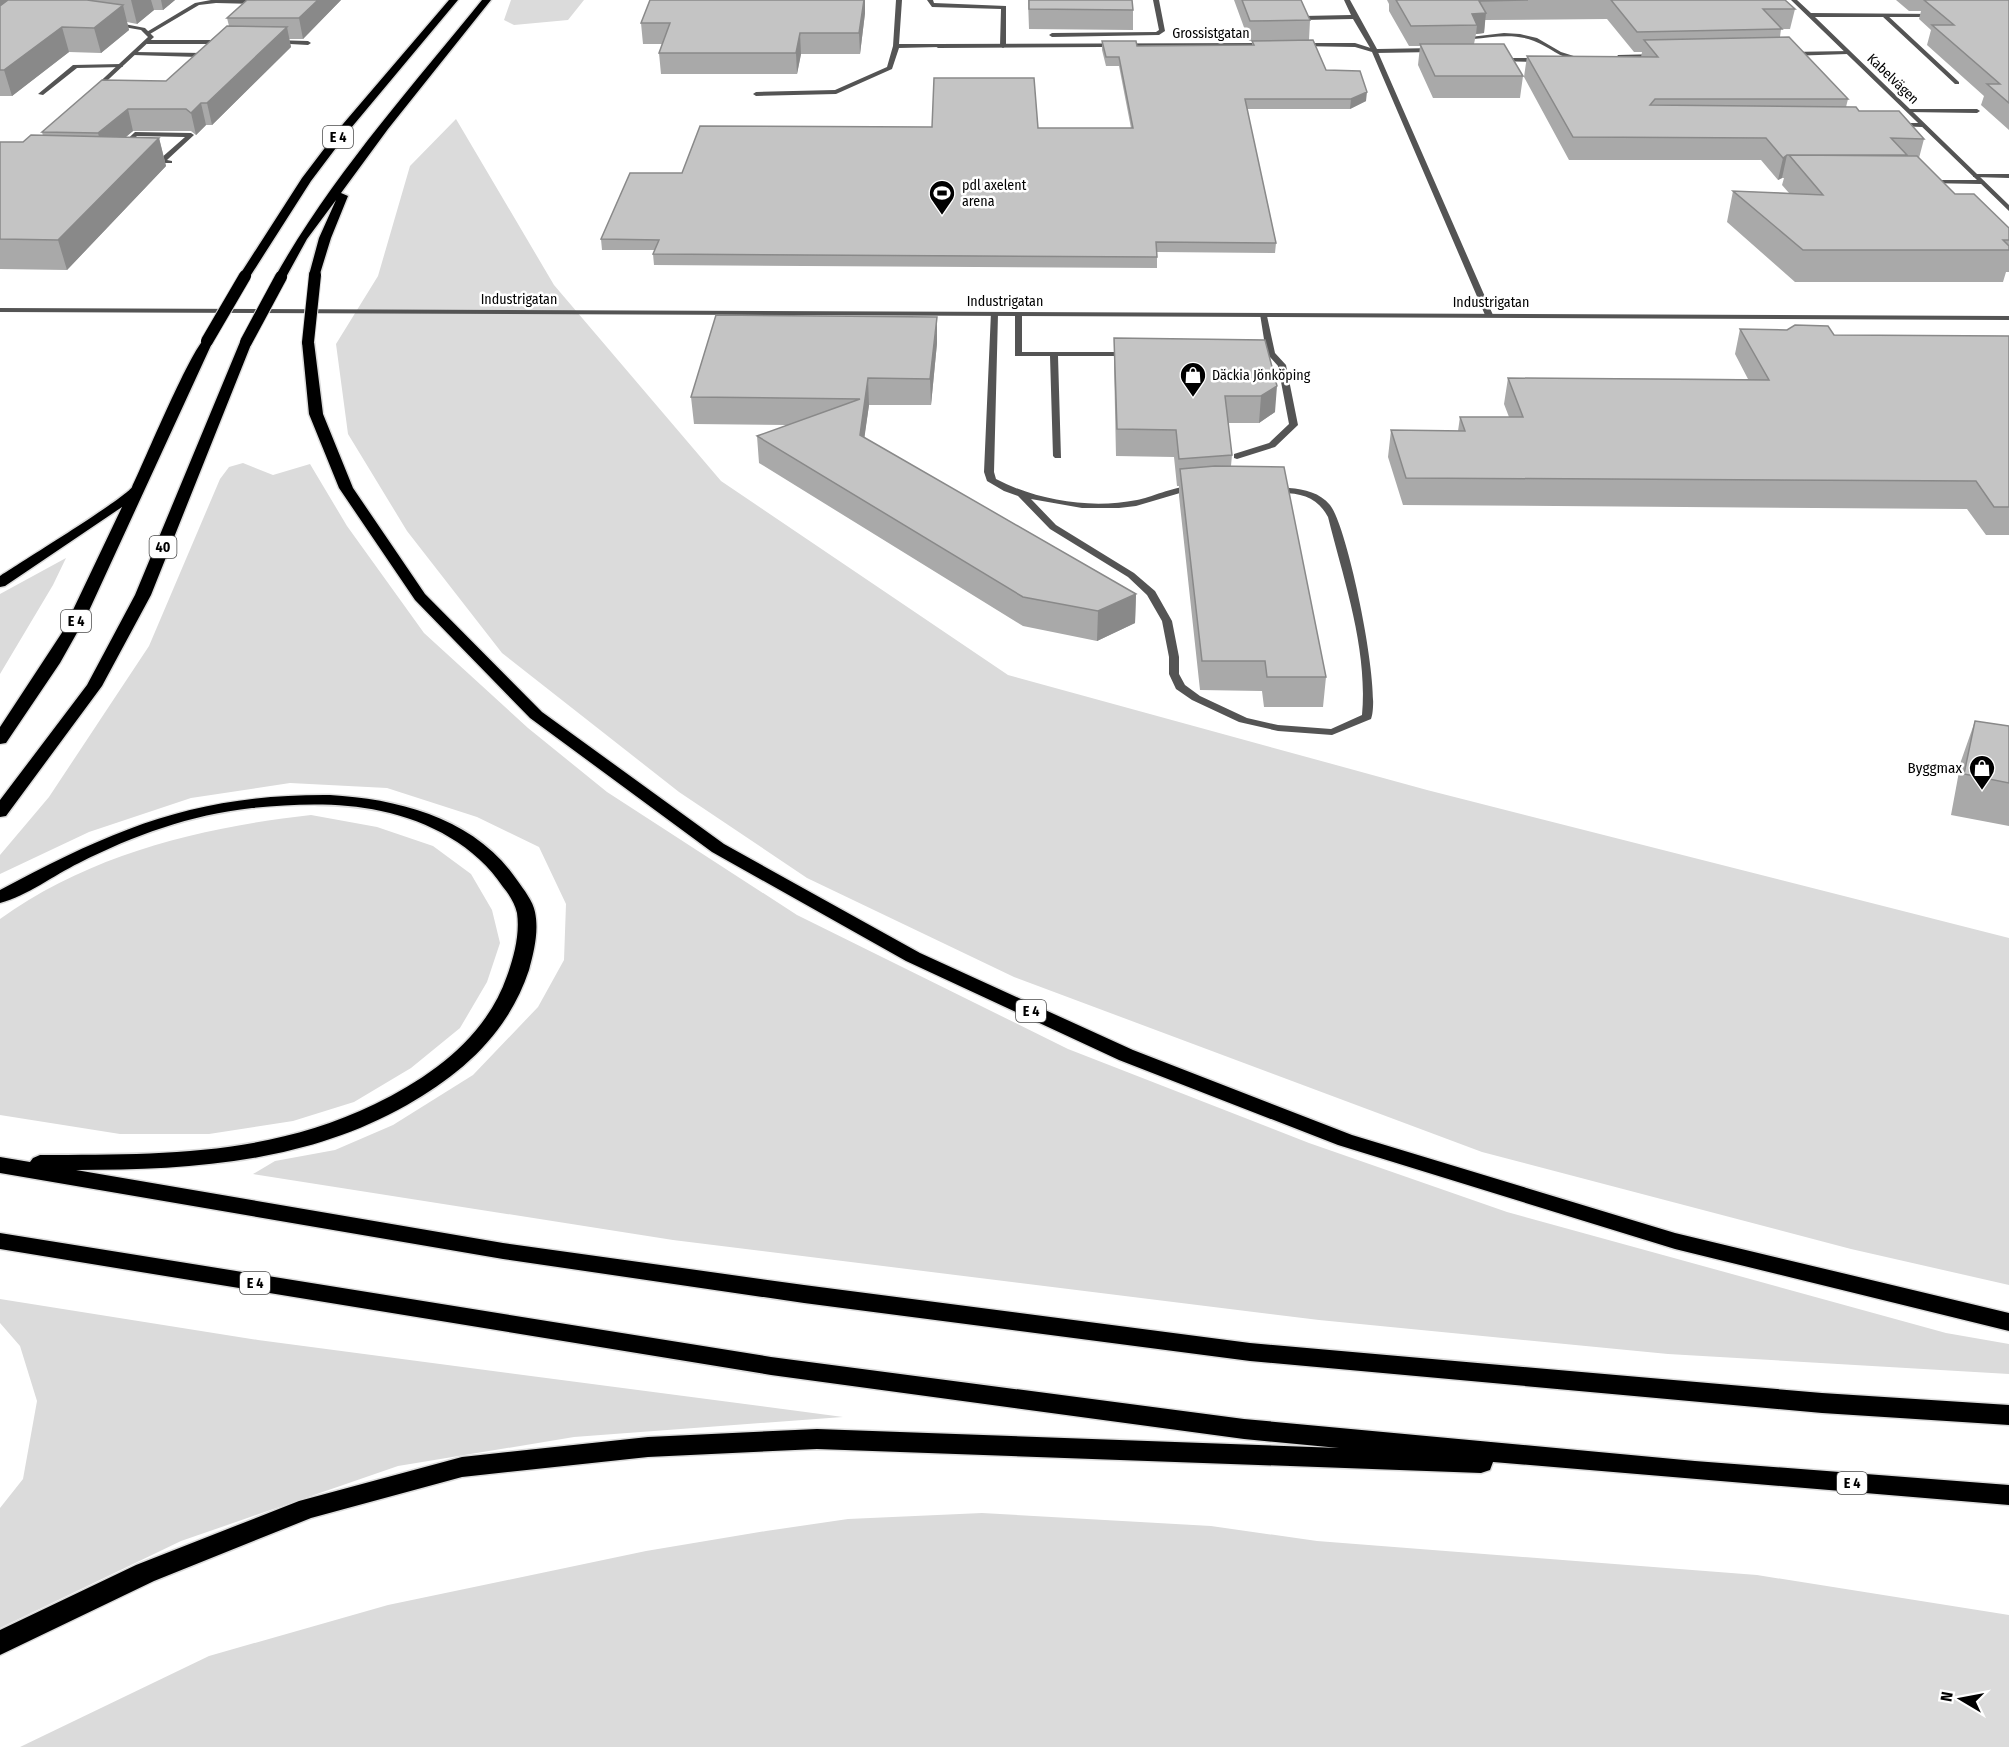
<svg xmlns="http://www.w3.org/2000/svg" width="2009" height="1747" viewBox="0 0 2009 1747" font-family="'Fira Sans Condensed',sans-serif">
<rect width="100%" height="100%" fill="#fff"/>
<!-- green -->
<path fill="#dbdbdb" d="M 511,0 L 584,0 L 568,20 L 514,25 L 504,20 Z
M 456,119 L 554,285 L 721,481 L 1008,675 L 1427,790 L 2009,938 L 2009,1285 L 1851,1249 L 1482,1152 L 1014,977 L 807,878 L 679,792 L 502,653 L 407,531 L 348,434 L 336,344 L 378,276 L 410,166 Z
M 243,463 L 273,475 L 310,464 L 347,526 L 424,633 L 528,728 L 607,792 L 797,915 L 1068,1049 L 1309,1143 L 1507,1212 L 1946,1333 L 2009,1344 L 2009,1374 L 1668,1354 L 1319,1320 L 673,1240 L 253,1174 L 275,1161 L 335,1150 L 393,1125 L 473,1075 L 538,1007 L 564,960 L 566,904 L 539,847 L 477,817 L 387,788 L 290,783 L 191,798 L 89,832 L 0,874 L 0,855 L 49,797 L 149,646 L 220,479 L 229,467 Z
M 66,558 L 53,585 L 0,674 L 0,594 Z
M 311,815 L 377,827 L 433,846 L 471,874 L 492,910 L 500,943 L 487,982 L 460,1028 L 411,1068 L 354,1102 L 293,1121 L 209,1134 L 120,1134 L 0,1115 L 0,919 C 90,854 202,827 311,815 Z
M 0,1299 L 258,1340 L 843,1417 L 574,1437 L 398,1466 L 181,1541 L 0,1628 L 0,1508 L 23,1479 L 37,1401 L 20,1346 L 0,1323 Z
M 982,1513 L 1211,1526 L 1317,1541 L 1757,1575 L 2009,1615 L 2009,1747 L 20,1747 L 209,1656 L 388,1605 L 646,1551 L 766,1531 L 848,1519 Z"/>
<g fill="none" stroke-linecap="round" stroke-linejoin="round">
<!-- motorway casing -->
<g stroke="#dbdbdb" stroke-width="3">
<path id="motorway" d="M 449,0 L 458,0 L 351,128 L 311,181 L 249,278 L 241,278 L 239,276 L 302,178 L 343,124 Z
M 482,0 L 491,0 L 388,129 L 341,193 L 348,196 L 331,238 L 319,277 L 309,275 L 319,238 L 336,200 L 307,239 L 285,279 L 277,279 L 275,277 C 331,177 410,89 482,0 Z
M 207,337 L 213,341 L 87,615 L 60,663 L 6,743 L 0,744 L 0,727 L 63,631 L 122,507 L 5,586 L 0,587 L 0,576 C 18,564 127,497 132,487 C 142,467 194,341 207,337 Z
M 246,338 L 252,342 L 151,595 L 102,686 L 6,816 L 0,817 L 0,800 L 87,685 L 135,595 L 240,342 Z
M 308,338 L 314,342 L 323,414 L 353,488 L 425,594 L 542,712 L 724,844 L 920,953 L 1133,1050 L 1352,1135 L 1675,1233 L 2009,1313 L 2009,1331 L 1675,1249 L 1338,1145 L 1119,1060 L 906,961 L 712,852 L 530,718 L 415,600 L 339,488 L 309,414 L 302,342 Z
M 330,795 C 400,799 476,819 517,880 C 524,890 533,901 535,912 C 539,931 534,952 529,970 C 508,1033 463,1073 407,1105 C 305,1163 190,1170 76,1170 L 503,1243 L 804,1285 L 1250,1343 L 1822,1393 L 2009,1405 L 2009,1425 L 1822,1413 L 1250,1361 L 804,1303 L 503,1259 L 0,1173 L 0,1157 L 30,1162 L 33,1158 L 40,1155 C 158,1154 265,1157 375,1104 C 431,1077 486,1037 507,976 C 514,957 520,934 517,913 C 515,904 509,894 503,887 C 476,846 429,821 381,811 C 339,802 295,804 252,808 C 190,815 134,835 79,863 C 54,875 27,896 0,903 L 0,890 C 116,828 196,794 330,795 Z
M 0,1233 L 771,1357 L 1244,1419 L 1695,1461 L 2009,1485 L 2009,1505 L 1493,1462 L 1490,1470 L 1481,1473 L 817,1449 L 648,1457 L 462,1477 L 311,1518 L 154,1581 L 0,1655 L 0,1630 L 136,1565 L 299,1501 L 462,1457 L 648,1437 L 817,1429 L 1339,1448 L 1244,1439 L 771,1375 L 0,1249 Z"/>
</g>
<!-- service -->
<path fill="#545454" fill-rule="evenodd" d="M 211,0 L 258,0 L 261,2 L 258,4 L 216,3 L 199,5 L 150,34 L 145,33 L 195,3 Z
M 896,0 L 902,0 L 899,44 L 938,44 L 940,47 L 899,48 L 892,69 L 836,94 L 756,96 L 753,94 L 756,92 L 835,90 L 887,67 L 893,46 Z
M 927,0 L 933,0 L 934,3 L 1006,6 L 1006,46 L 1003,48 L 1000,46 L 1001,9 L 932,7 Z
M 1153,0 L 1159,0 L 1165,31 L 1159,35 L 1052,37 L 1049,35 L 1052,33 L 1156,32 L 1159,30 Z
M 1344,0 L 1350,0 L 1377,49 L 1435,48 L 1438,50 L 1435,52 L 1375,53 L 1372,51 L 1353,19 L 1303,20 L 1300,18 L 1303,16 L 1351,15 Z
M 1882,14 L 1886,14 L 1959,82 L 1959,84 L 1955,84 L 1882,16 Z
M 223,30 L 225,33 L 213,44 L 147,44 L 144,42 L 147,40 L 211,40 Z
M 1504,33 L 1520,34 L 1537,38 L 1561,52 L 1580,58 L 1577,60 C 1559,58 1550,47 1534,41 C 1515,33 1493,37 1473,39 L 1470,37 Z
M 274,40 L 308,41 L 311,43 L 308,45 L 272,43 Z
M 1850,51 L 1848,54 L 1789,56 L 1786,54 L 1789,52 Z
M 135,52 L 204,53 L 207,55 L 197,62 L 194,60 L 198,57 L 133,55 Z
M 1618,55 L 1658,54 L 1661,56 L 1658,58 L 1616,58 Z
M 1498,58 L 1540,58 L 1543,60 L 1540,62 L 1496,61 Z
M 121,64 L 123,67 L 77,68 L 43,95 L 38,94 L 73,65 Z
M 1909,109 L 1977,109 L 1980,111 L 1977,113 L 1907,112 L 1907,110 Z
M 1897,123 L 1922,123 L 1925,125 L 1922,127 L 1895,126 L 1894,125 Z
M 135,132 L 191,133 L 194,135 L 167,160 L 172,161 L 172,163 L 148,163 L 145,161 L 148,159 L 160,159 L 185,137 L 137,136 L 123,149 L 119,149 L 119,147 Z
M 1975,174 L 2009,174 L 2009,178 L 1973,177 L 1973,175 Z
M 1928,180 L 1981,180 L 1985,182 L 1981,184 L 1926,183 L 1926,181 Z
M 991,312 L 998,314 L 994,472 L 996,479 C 1038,501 1091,509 1137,500 C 1153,497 1187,480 1200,489 L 1198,491 L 1180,493 L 1136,506 L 1119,508 L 1082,508 L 1031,499 L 1056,525 L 1134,573 L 1155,591 L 1172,621 L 1179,657 L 1179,674 L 1185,685 L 1200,696 L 1247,718 L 1278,725 L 1331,729 L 1362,715 C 1368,649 1344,581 1328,517 C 1318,498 1302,493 1282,493 C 1275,493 1272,493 1267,490 C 1273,486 1282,487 1289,488 C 1305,489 1320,493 1330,505 C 1348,527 1382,693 1371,719 L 1332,735 L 1278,731 L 1239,722 L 1192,700 L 1176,689 L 1169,674 L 1169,657 L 1162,621 L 1147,595 L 1128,577 L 1050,529 L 1018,496 L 1004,491 L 987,481 L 984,472 Z
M 1015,312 L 1022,314 L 1022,352 L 1130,352 L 1134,354 L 1130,356 L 1058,356 L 1061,458 L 1055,458 L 1053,456 L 1050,356 L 1015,356 Z
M 1260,314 L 1267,316 L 1275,353 L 1286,365 L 1298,425 L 1275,447 L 1237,459 L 1234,458 L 1234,454 L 1269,443 L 1289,424 L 1278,366 L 1269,356 L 1253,356 L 1249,354 L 1253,352 L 1266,352 Z"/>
<!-- minor -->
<path fill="#545454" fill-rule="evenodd" d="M 1791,0 L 1797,0 L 1811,13 L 1938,14 L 1936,17 L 1815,17 L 2009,205 L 2009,211 Z
M 114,22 L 145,28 L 154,37 L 95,92 L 91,92 L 91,90 L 148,37 L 141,30 L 112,25 Z
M 1267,43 L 1269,46 L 938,48 L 935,46 L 938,44 Z
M 1300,43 L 1355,43 L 1377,50 L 1493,315 L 1492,317 L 1485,315 L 1372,52 L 1355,47 L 1298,46 Z"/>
<!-- tertiary -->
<path fill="#545454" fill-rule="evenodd" d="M 0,308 L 2009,316 L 2009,320 L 0,312 Z"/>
<!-- motorway -->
<use href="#motorway" fill="#000" fill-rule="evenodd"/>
<!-- motorway-bridge casing -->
<g stroke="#dbdbdb" stroke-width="14" stroke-linecap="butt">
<path id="motorway-bridge" d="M 207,341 L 245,276
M 246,342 L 281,277
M 308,342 L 315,275"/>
</g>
<!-- motorway-bridge -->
<use href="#motorway-bridge" stroke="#000" stroke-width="12"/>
</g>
<!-- wall -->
<path fill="#a9a9a9" d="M 0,0 L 175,0 L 163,10 L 154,10 L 137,24 L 127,22 L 129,30 L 101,53 L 69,52 L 12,96 L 0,96 Z
M 247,0 L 341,0 L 303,39 L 289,39 L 291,47 L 212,125 L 206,125 L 196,135 L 191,131 L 133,131 L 125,137 L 159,138 L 166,166 L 67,270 L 0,269 L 0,142 L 23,142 L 43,136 L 42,132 L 166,81 L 229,26 L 227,18 Z
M 1028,0 L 1132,0 L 1133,10 L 1133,30 L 1029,29 Z
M 1234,0 L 1301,0 L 1310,20 L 1309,40 L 1326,70 L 1366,101 L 1350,109 L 1247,109 L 1276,243 L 1275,253 L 1157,252 L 1157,268 L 654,265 L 653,254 L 655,250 L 602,250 L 601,239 L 682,173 L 1038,128 L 1131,128 L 1119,66 L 1106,66 L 1102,50 L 1102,41 L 1137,46 L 1252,45 L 1252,41 L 1249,41 Z
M 1387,0 L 1785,0 L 1795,9 L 1790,29 L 1781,29 L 1780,37 L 1848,99 L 1846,107 L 1859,111 L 1924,139 L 1919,158 L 1955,194 L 2009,228 L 2009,272 L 2006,272 L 2003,282 L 1795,282 L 1727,222 L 1733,191 L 1789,193 L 1782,185 L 1784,178 L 1782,178 L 1778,180 L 1761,160 L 1569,160 L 1524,77 L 1527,56 L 1641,57 L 1642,52 L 1634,52 L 1607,19 L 1485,20 L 1484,33 L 1476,34 L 1474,44 L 1523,76 L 1520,98 L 1433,98 L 1418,65 L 1420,46 L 1409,46 L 1389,11 L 1389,4 Z
M 1896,0 L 2009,0 L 2009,130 L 1981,105 L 1984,96 L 1927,45 L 1931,30 L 1919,19 L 1921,11 L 1909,11 Z
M 865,13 L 860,54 L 801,54 L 797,74 L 661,74 L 659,53 L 662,44 L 643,44 L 641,23 Z
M 1740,329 L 1834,335 L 2009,336 L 2009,535 L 1986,535 L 1967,509 L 1403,505 L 1388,457 L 1391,430 L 1458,431 L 1460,417 L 1509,417 L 1504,404 L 1508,378 L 1748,379 L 1735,354 Z
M 1114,338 L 1265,340 L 1275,412 L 1259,423 L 1228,423 L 1232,455 L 1231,466 L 1326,677 L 1323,707 L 1264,707 L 1262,691 L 1200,690 L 1179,496 L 1179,486 L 1177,486 L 1174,457 L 1116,456 L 1114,364 Z
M 937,343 L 931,405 L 869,405 L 864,438 L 1136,594 L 1135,623 L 1097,641 L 1023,626 L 759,463 L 757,436 L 788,425 L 694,424 L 691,397 Z
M 1975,721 L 2009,726 L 2009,826 L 1951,815 L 1961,761 Z"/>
<!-- shaded-wall -->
<path fill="#898989" d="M 0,0 L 12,0 L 0,26 Z
M 131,0 L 151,0 L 154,10 L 137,24 Z
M 161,0 L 175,0 L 163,10 Z
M 318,0 L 341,0 L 303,39 L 299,18 Z
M 864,0 L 865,0 L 865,13 L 860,54 L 859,33 Z
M 123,5 L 129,30 L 101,53 L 94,28 Z
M 1486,13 L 1484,33 L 1476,34 L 1477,25 L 1472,14 Z
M 62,27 L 69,52 L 12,96 L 4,70 Z
M 287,27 L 291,47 L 212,125 L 207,103 Z
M 800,33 L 801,54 L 797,74 L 796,53 Z
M 1367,92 L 1366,101 L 1350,109 L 1351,99 Z
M 201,103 L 206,125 L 196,135 L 191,113 Z
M 128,109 L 133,131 L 104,156 L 98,133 Z
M 159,138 L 166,166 L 67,270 L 58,240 Z
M 1787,155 L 1782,178 L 1778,180 L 1783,158 Z
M 937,317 L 937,343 L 931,405 L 930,379 Z
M 868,378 L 869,405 L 861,462 L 860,435 Z
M 1277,386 L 1275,412 L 1259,423 L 1261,396 Z
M 1136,594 L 1135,623 L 1097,641 L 1098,611 Z"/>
<!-- building -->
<path fill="#c4c4c4" stroke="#898989" stroke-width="1.5" d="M 8,0 L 87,0 L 123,5 L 94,28 L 62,27 L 4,70 L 0,70 L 0,6 Z
M 247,0 L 318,0 L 299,18 L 227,18 Z
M 650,0 L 864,0 L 859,33 L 800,33 L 796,53 L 659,53 L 670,23 L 641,23 Z
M 1029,0 L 1132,0 L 1133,10 L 1029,9 Z
M 1242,0 L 1301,0 L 1310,20 L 1250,21 Z
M 1396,0 L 1528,0 L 1479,1 L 1486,13 L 1472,14 L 1477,25 L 1411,26 Z
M 1611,0 L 1785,0 L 1795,9 L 1763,9 L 1782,29 L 1637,32 Z
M 1924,0 L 2009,0 L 2009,103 L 1987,84 L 2000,84 L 1932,25 L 1954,25 Z
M 227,26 L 287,27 L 207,103 L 201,103 L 191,113 L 186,109 L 128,109 L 98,133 L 42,132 L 102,80 L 166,81 Z
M 1789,37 L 1848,99 L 1655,99 L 1650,105 L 1856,107 L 1859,111 L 1899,111 L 1924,139 L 1891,138 L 1907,155 L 1787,155 L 1783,158 L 1766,138 L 1573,137 L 1527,56 L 1658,57 L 1644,40 Z
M 1313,40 L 1326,70 L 1360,71 L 1367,92 L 1351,99 L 1245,99 L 1276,243 L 1156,242 L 1157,257 L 653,254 L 659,240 L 601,239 L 630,173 L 682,173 L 700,126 L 932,127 L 934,78 L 1034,78 L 1038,128 L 1133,128 L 1119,57 L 1106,57 L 1102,41 L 1136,41 L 1137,46 L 1254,45 L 1252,41 Z
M 1420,44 L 1504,44 L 1523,76 L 1435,76 Z
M 31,135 L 159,138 L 58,240 L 0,239 L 0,142 L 23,142 Z
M 1789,155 L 1917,156 L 1955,194 L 1974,194 L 2009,228 L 2009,240 L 2003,240 L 2009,246 L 2009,250 L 1803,250 L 1733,191 L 1823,195 Z
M 716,315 L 937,317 L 930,379 L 868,378 L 860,435 L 1136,594 L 1098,611 L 1023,597 L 757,436 L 860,399 L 691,397 Z
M 1795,325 L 1828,326 L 1834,335 L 2009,336 L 2009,507 L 1994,507 L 1976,481 L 1406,478 L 1391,430 L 1465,431 L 1460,417 L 1523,417 L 1508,378 L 1769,380 L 1740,329 L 1787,330 Z
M 1114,338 L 1265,340 L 1277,386 L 1261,396 L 1225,396 L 1232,455 L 1179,459 L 1176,430 L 1117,429 Z
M 1215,466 L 1284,467 L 1326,677 L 1267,677 L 1265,661 L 1202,661 L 1180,469 Z
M 1975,721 L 2009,726 L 2009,783 L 1964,774 Z"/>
<!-- icons -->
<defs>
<g id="stadium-pin" transform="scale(1.35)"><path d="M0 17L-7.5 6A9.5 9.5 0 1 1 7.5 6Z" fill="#000" stroke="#fff"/><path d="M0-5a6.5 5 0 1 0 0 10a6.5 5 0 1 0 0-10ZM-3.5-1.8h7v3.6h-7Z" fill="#fff"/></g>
<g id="shop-pin" transform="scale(1.35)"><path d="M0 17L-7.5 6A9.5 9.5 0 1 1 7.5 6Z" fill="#000" stroke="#fff"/><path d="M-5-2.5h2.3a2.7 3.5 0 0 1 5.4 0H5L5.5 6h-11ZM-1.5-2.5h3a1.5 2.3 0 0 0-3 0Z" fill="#fff"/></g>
</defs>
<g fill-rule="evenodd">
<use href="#stadium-pin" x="942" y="193"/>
<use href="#shop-pin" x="1193" y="375"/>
<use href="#shop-pin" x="1982" y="768"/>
</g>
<g text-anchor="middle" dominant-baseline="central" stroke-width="5" stroke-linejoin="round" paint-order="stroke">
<!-- far-street labels -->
<g font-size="14" fill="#000" stroke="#fff">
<text x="1211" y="33">Grossistgatan</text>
<text transform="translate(1893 79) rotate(44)">Kabelvägen</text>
<text x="519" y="299">Industrigatan</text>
<text x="1005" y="301">Industrigatan</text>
<text x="1491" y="302">Industrigatan</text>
</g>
<!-- shield labels -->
<g fill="#fff" stroke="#4c4c4c" stroke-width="1.5">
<rect x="323" y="126" width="30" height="22" rx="4.5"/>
<rect x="149.5" y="536" width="27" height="22" rx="4.5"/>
<rect x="61" y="610" width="30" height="22" rx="4.5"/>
<rect x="1016" y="1000" width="30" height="22" rx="4.5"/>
<rect x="240" y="1272" width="30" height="22" rx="4.5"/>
<rect x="1837" y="1472" width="30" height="22" rx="4.5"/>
</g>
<g font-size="14" font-weight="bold" fill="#000">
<text x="338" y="137">E 4</text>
<text x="163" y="547">40</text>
<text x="76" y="621">E 4</text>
<text x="1031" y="1011">E 4</text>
<text x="255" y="1283">E 4</text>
<text x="1852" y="1483">E 4</text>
</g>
<!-- far-poi labels -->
<g font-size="14" fill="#000" stroke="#fff" text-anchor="start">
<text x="962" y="185">pdl axelent<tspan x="962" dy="16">arena</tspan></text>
<text x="1212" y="375">Däckia Jönköping</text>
</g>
<!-- poi labels -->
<g font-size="15" fill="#000" stroke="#fff" text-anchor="end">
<text x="1962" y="768">Byggmax</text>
</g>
</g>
<!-- north arrow -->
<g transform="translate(1961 1699) rotate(280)" stroke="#ffffff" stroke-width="4.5" paint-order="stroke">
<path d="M0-4.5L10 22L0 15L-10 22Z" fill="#000000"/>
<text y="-9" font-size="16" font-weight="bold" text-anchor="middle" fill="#000000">N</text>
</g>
</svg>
